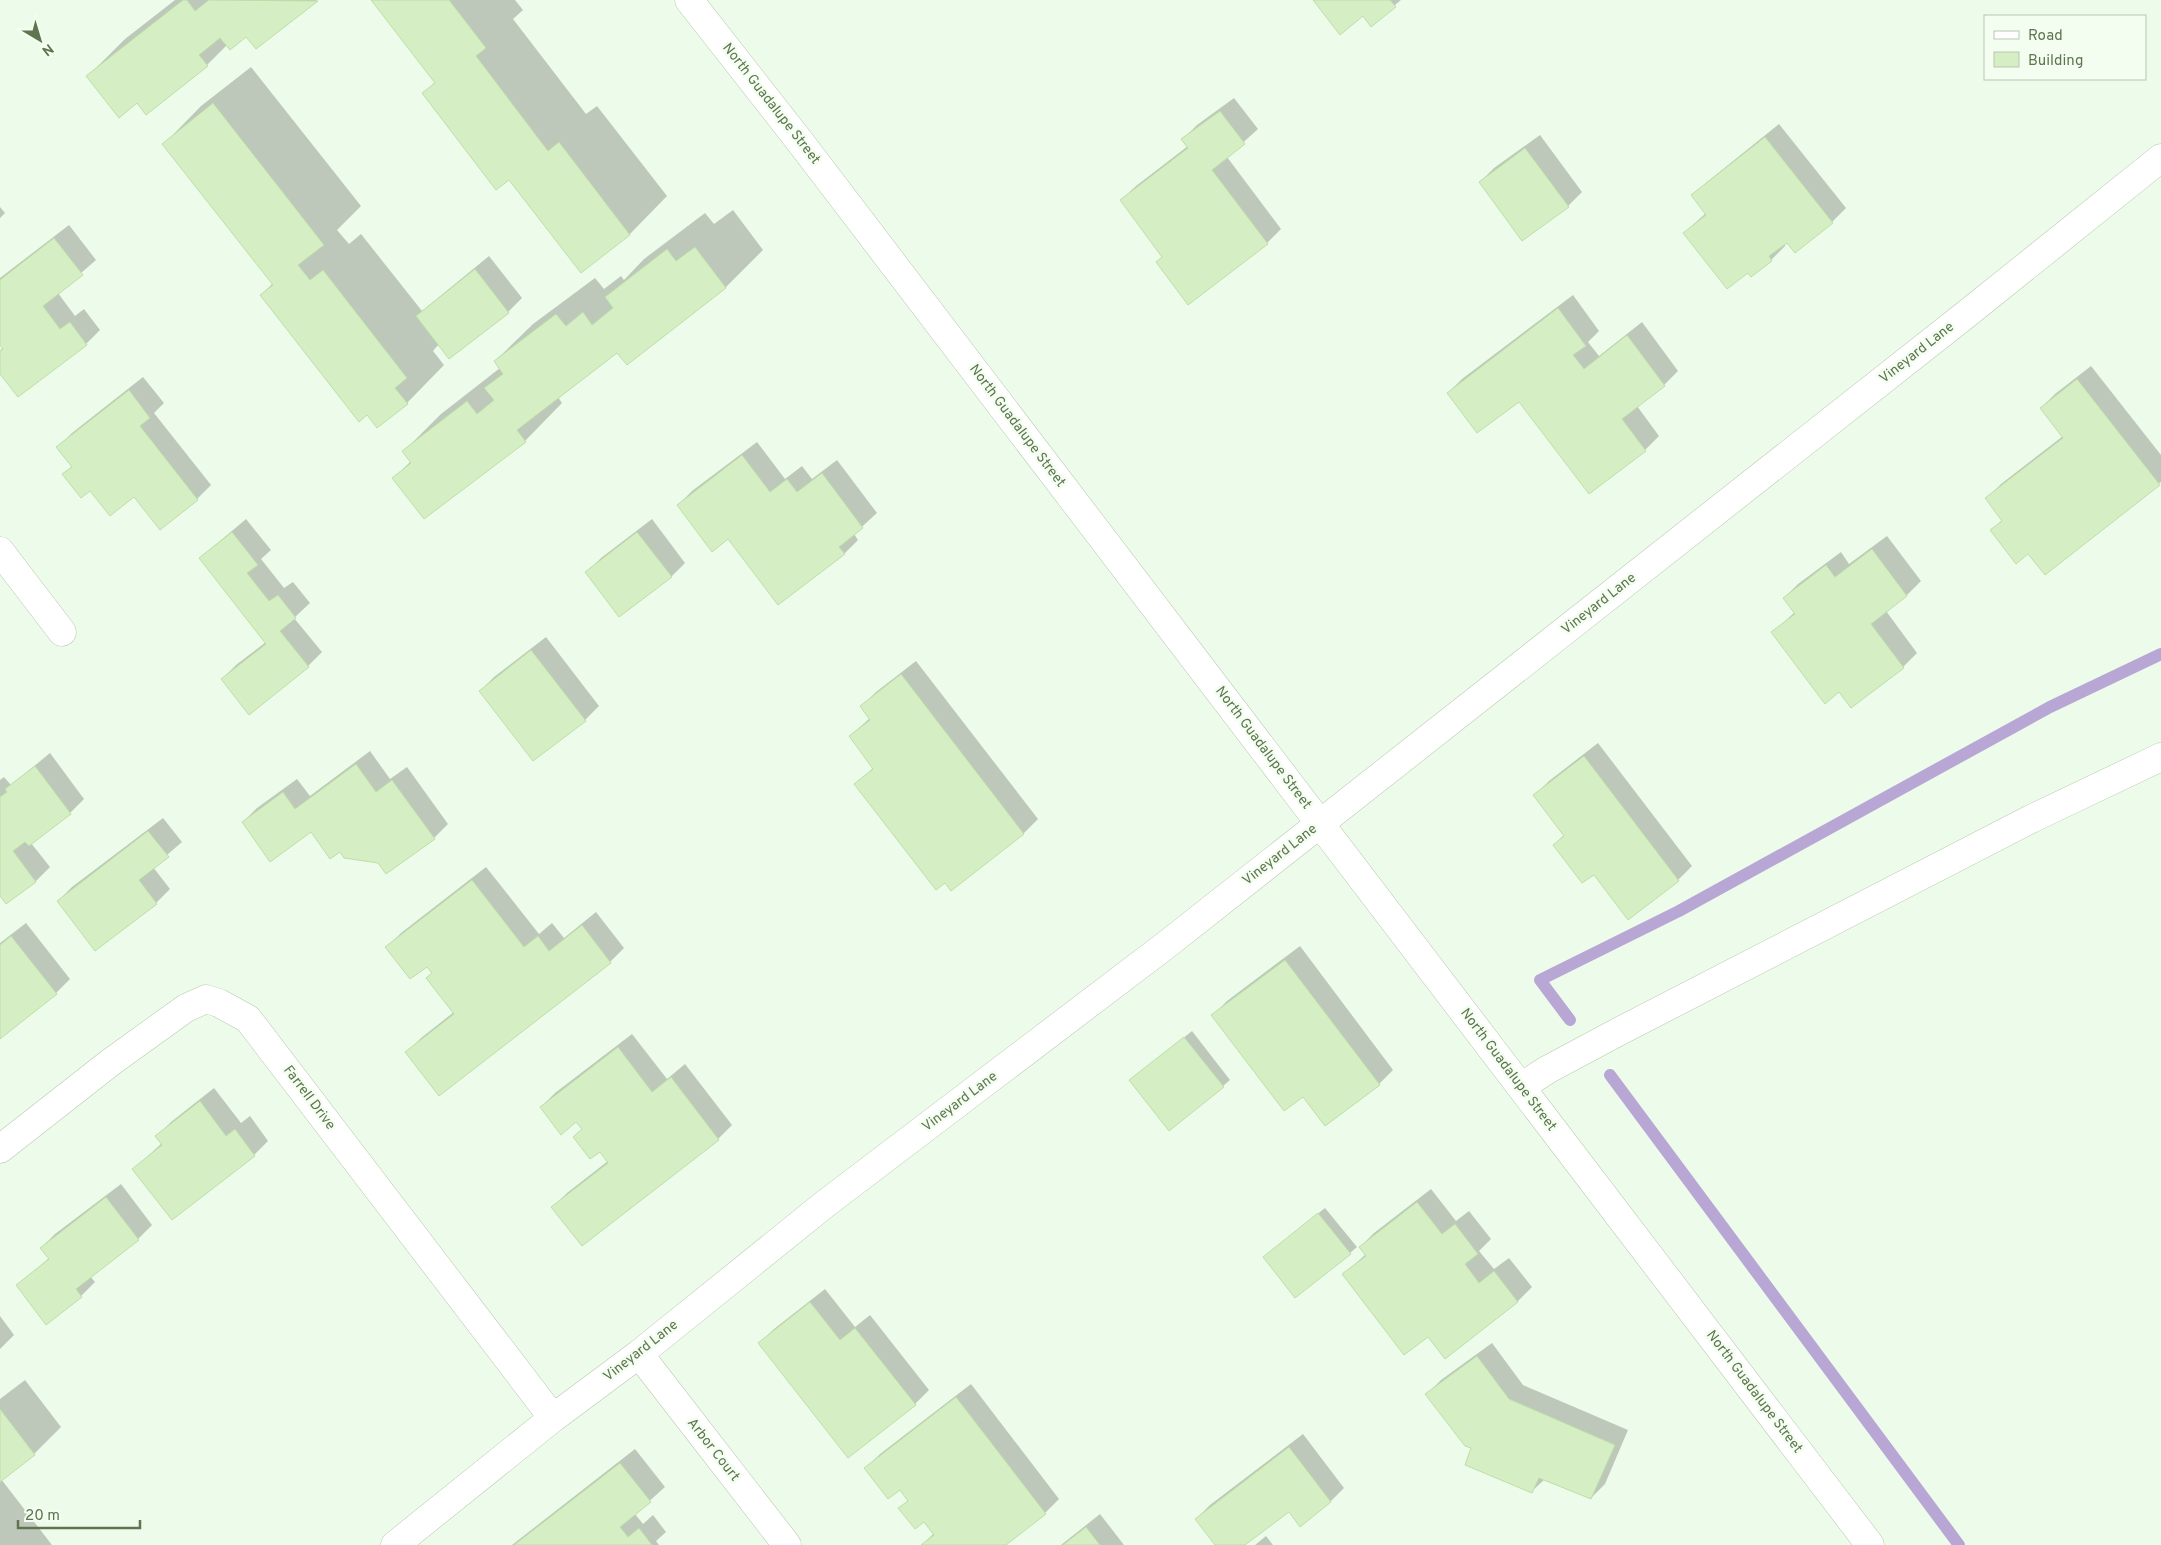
<svg xmlns="http://www.w3.org/2000/svg" width="2161" height="1545" viewBox="0 0 2161 1545" font-family="Overpass,sans-serif">
<rect width="100%" height="100%" fill="#edfbea"/>
<!-- shadow -->
<path fill="#0003" d="M 175,0 L 317,0 L 256,48 L 247,35 L 227,45 L 207,65 L 137,102 L 88,76 L 125,39 Z
M 372,0 L 515,0 L 523,10 L 513,19 L 586,114 L 597,106 L 667,196 L 630,234 L 581,271 L 510,178 L 424,93 L 435,82 Z
M 1315,0 L 1401,0 L 1371,25 L 1363,15 Z
M 251,67 L 361,206 L 337,230 L 349,244 L 361,234 L 422,311 L 489,256 L 522,298 L 508,312 L 439,344 L 433,351 L 444,365 L 407,403 L 261,295 L 273,283 L 164,144 L 201,106 Z
M 1234,98 L 1258,129 L 1227,157 L 1281,229 L 1267,243 L 1188,303 L 1163,256 L 1121,200 L 1136,186 L 1188,146 L 1183,139 L 1197,125 Z
M 1779,124 L 1846,208 L 1832,222 L 1787,241 L 1784,243 L 1785,246 L 1771,260 L 1752,275 L 1748,271 L 1684,233 L 1706,213 L 1693,196 L 1707,182 Z
M 1540,135 L 1582,192 L 1568,206 L 1522,239 L 1480,182 L 1494,168 Z
M 0,207 L 5,213 L 0,218 Z
M 733,210 L 763,250 L 726,287 L 627,363 L 618,351 L 558,397 L 562,403 L 525,441 L 394,478 L 411,461 L 403,452 L 441,414 L 500,368 L 495,361 L 533,324 L 595,278 L 604,289 L 621,276 L 624,280 L 644,259 L 705,213 L 714,224 Z
M 69,225 L 96,260 L 58,293 L 75,316 L 84,309 L 100,330 L 86,344 L 0,372 L 0,351 L 3,347 L 0,343 L 0,278 Z
M 1573,295 L 1599,331 L 1588,342 L 1599,356 L 1642,322 L 1678,371 L 1664,385 L 1637,406 L 1659,436 L 1645,450 L 1590,492 L 1519,400 L 1448,393 L 1462,379 Z
M 2091,366 L 2161,455 L 2161,482 L 2029,552 L 1992,530 L 2003,519 L 1987,498 L 2001,484 L 2063,436 L 2041,408 L 2055,394 Z
M 143,377 L 164,403 L 154,413 L 211,485 L 197,499 L 134,496 L 64,474 L 72,466 L 58,447 L 72,433 Z
M 757,442 L 785,479 L 802,466 L 812,479 L 837,460 L 877,513 L 854,534 L 858,540 L 844,554 L 728,537 L 678,505 L 692,491 Z
M 246,519 L 271,550 L 261,559 L 284,588 L 293,582 L 310,603 L 294,618 L 322,652 L 308,666 L 222,679 L 236,665 L 266,642 L 200,558 Z
M 652,519 L 685,563 L 671,577 L 587,572 L 601,558 Z
M 1887,536 L 1921,581 L 1907,595 L 1886,611 L 1917,653 L 1903,667 L 1840,690 L 1773,632 L 1795,612 L 1784,598 L 1798,584 L 1841,552 L 1849,564 Z
M 546,637 L 599,706 L 585,720 L 480,691 L 494,677 Z
M 916,661 L 1038,819 L 1024,833 L 952,889 L 856,784 L 874,767 L 850,736 L 870,718 L 862,706 L 876,692 Z
M 1598,743 L 1692,866 L 1678,880 L 1594,873 L 1554,845 L 1564,835 L 1535,795 L 1549,781 Z
M 370,751 L 390,779 L 407,767 L 448,824 L 434,838 L 386,873 L 378,862 L 340,850 L 311,830 L 243,822 L 257,808 L 297,779 L 310,796 Z
M 50,753 L 84,799 L 70,813 L 31,843 L 50,867 L 36,881 L 7,903 L 0,894 L 0,780 L 4,777 L 11,785 Z
M 163,818 L 182,842 L 153,867 L 170,889 L 156,903 L 58,901 L 72,887 Z
M 486,867 L 539,934 L 552,923 L 564,938 L 596,912 L 624,948 L 610,962 L 439,1094 L 407,1052 L 421,1038 L 454,1012 L 427,965 L 387,947 L 401,933 Z
M 26,923 L 70,979 L 56,993 L 0,1037 L 0,943 Z
M 1300,946 L 1393,1070 L 1379,1084 L 1303,1095 L 1213,1015 L 1227,1001 Z
M 1192,1031 L 1230,1080 L 1223,1086 L 1131,1080 Z
M 632,1034 L 667,1079 L 685,1064 L 732,1125 L 718,1139 L 553,1207 L 567,1193 L 608,1161 L 577,1121 L 541,1107 L 555,1093 Z
M 214,1088 L 241,1123 L 250,1116 L 268,1141 L 254,1155 L 134,1169 L 162,1143 L 157,1136 L 171,1122 Z
M 121,1184 L 152,1225 L 138,1239 L 90,1276 L 95,1282 L 81,1296 L 18,1285 L 49,1258 L 41,1248 L 55,1234 Z
M 1431,1189 L 1456,1221 L 1469,1211 L 1491,1239 L 1479,1251 L 1494,1269 L 1509,1258 L 1532,1287 L 1518,1301 L 1445,1358 L 1428,1335 L 1344,1274 L 1366,1254 L 1360,1247 L 1374,1233 Z
M 1325,1208 L 1357,1247 L 1350,1253 L 1271,1251 Z
M 825,1289 L 855,1327 L 870,1315 L 929,1390 L 915,1404 L 760,1343 L 774,1329 Z
M 0,1316 L 14,1335 L 0,1349 Z
M 1492,1343 L 1523,1385 L 1628,1430 L 1605,1484 L 1591,1498 L 1545,1479 L 1531,1492 L 1473,1448 L 1427,1394 L 1441,1380 Z
M 25,1380 L 61,1427 L 34,1454 L 1,1479 L 52,1545 L 0,1545 L 0,1399 Z
M 971,1384 L 1059,1499 L 1045,1513 L 1004,1545 L 922,1545 L 934,1533 L 925,1520 L 900,1509 L 909,1500 L 900,1488 L 866,1468 L 880,1454 Z
M 1303,1434 L 1344,1488 L 1330,1502 L 1289,1510 L 1243,1545 L 1217,1545 L 1196,1519 L 1210,1505 Z
M 635,1449 L 665,1487 L 635,1514 L 643,1524 L 653,1515 L 666,1532 L 656,1541 L 659,1545 L 512,1545 Z
M 1100,1514 L 1124,1545 L 1061,1545 Z
M 1266,1536 L 1273,1545 L 1255,1545 Z"/>
<g fill="none" stroke-linecap="round" stroke-linejoin="round">
<!-- stream -->
<path stroke="#b8a7d4" stroke-width="12" d="M 1570,1020 L 1540,980 L 1679,911 L 2050,707 L 2161,654
M 1610,1075 L 1959,1545"/>
</g>
<!-- building -->
<path fill="#d5eec4" stroke="#bddfa6" d="M 183,0 L 187,0 L 195,11 L 209,0 L 318,1 L 256,49 L 246,37 L 230,50 L 220,38 L 199,55 L 208,66 L 146,115 L 137,103 L 119,118 L 86,76 Z
M 371,0 L 449,0 L 486,48 L 476,56 L 548,151 L 559,142 L 630,235 L 581,273 L 509,180 L 496,190 L 422,93 L 435,83 Z
M 1313,0 L 1390,0 L 1396,7 L 1371,27 L 1363,16 L 1340,35 Z
M 213,103 L 324,245 L 298,265 L 310,280 L 323,270 L 407,378 L 395,388 L 408,404 L 377,428 L 367,415 L 359,422 L 260,295 L 273,285 L 162,144 Z
M 1220,111 L 1245,144 L 1212,170 L 1268,244 L 1188,305 L 1156,262 L 1162,257 L 1120,200 L 1188,148 L 1181,139 Z
M 1765,137 L 1833,223 L 1795,253 L 1787,243 L 1769,256 L 1772,261 L 1751,277 L 1748,273 L 1727,289 L 1683,233 L 1706,215 L 1691,195 Z
M 1525,148 L 1569,207 L 1522,241 L 1479,182 Z
M 54,238 L 83,275 L 43,306 L 60,329 L 70,322 L 87,345 L 18,397 L 0,374 L 0,351 L 3,349 L 0,345 L 0,280 Z
M 695,247 L 726,288 L 627,365 L 617,353 L 517,430 L 526,442 L 424,519 L 392,478 L 411,463 L 402,451 L 467,401 L 477,414 L 494,400 L 484,388 L 503,374 L 494,361 L 556,314 L 566,326 L 583,312 L 592,325 L 613,308 L 605,297 L 667,249 L 676,261 Z
M 475,269 L 509,313 L 449,359 L 416,316 Z
M 1558,308 L 1586,346 L 1573,355 L 1584,369 L 1627,335 L 1665,386 L 1622,419 L 1646,451 L 1589,494 L 1519,402 L 1477,433 L 1447,393 Z
M 2077,379 L 2160,485 L 2045,575 L 2028,554 L 2016,564 L 1990,530 L 2002,521 L 1985,498 L 2063,438 L 2040,408 Z
M 129,390 L 150,418 L 140,426 L 198,500 L 160,530 L 134,497 L 110,516 L 90,491 L 81,498 L 62,474 L 72,467 L 56,447 Z
M 742,455 L 770,492 L 787,479 L 797,492 L 822,473 L 863,528 L 839,547 L 845,554 L 778,605 L 728,539 L 712,552 L 677,505 Z
M 232,532 L 258,565 L 247,573 L 269,601 L 278,595 L 296,618 L 280,631 L 309,667 L 249,715 L 221,679 L 266,644 L 199,558 Z
M 637,532 L 672,577 L 619,617 L 585,572 Z
M 1872,549 L 1907,596 L 1871,624 L 1904,668 L 1851,708 L 1839,692 L 1825,704 L 1771,632 L 1795,614 L 1783,598 L 1826,565 L 1835,577 Z
M 531,650 L 586,721 L 533,761 L 479,691 Z
M 901,674 L 1024,834 L 951,891 L 945,883 L 936,890 L 854,784 L 873,769 L 849,736 L 870,720 L 860,706 Z
M 1584,756 L 1679,881 L 1628,920 L 1594,875 L 1582,883 L 1553,845 L 1564,836 L 1533,795 Z
M 356,764 L 376,792 L 392,780 L 435,839 L 386,874 L 378,863 L 344,858 L 340,852 L 330,859 L 311,832 L 270,862 L 242,822 L 283,792 L 295,809 Z
M 35,766 L 71,814 L 29,846 L 25,842 L 13,851 L 36,882 L 6,904 L 0,896 L 0,797 L 7,792 L 5,789 Z
M 148,831 L 169,857 L 139,880 L 157,904 L 95,951 L 57,901 Z
M 472,880 L 524,947 L 538,936 L 549,951 L 582,925 L 611,963 L 439,1096 L 405,1052 L 454,1014 L 426,978 L 432,973 L 427,967 L 410,979 L 385,947 Z
M 11,936 L 57,994 L 0,1039 L 0,945 Z
M 1285,960 L 1380,1085 L 1325,1126 L 1303,1097 L 1284,1111 L 1211,1015 Z
M 1184,1037 L 1224,1087 L 1169,1131 L 1129,1080 Z
M 618,1047 L 652,1092 L 671,1077 L 719,1140 L 582,1246 L 551,1207 L 608,1163 L 600,1152 L 590,1159 L 573,1137 L 582,1129 L 576,1122 L 561,1135 L 540,1107 Z
M 200,1101 L 226,1136 L 235,1129 L 255,1156 L 172,1220 L 132,1169 L 162,1145 L 155,1136 Z
M 106,1197 L 139,1240 L 76,1289 L 82,1297 L 46,1325 L 16,1285 L 49,1259 L 40,1248 Z
M 1417,1202 L 1442,1234 L 1455,1224 L 1478,1254 L 1465,1264 L 1479,1283 L 1494,1271 L 1518,1302 L 1445,1359 L 1428,1337 L 1404,1355 L 1342,1274 L 1366,1256 L 1359,1247 Z
M 1318,1213 L 1351,1254 L 1295,1298 L 1263,1257 Z
M 810,1302 L 840,1340 L 855,1328 L 916,1405 L 848,1458 L 758,1343 Z
M 1477,1356 L 1509,1399 L 1615,1445 L 1591,1499 L 1539,1478 L 1532,1493 L 1465,1465 L 1471,1448 L 1465,1446 L 1425,1394 Z
M 956,1397 L 1046,1514 L 1006,1545 L 921,1545 L 934,1535 L 924,1522 L 915,1529 L 898,1508 L 908,1501 L 900,1490 L 888,1499 L 864,1468 Z
M 0,1409 L 35,1455 L 0,1482 Z
M 1289,1447 L 1331,1502 L 1300,1527 L 1289,1512 L 1245,1545 L 1215,1545 L 1195,1519 Z
M 620,1463 L 651,1502 L 620,1527 L 628,1537 L 639,1528 L 652,1545 L 514,1545 Z
M 1086,1527 L 1100,1545 L 1063,1545 Z"/>
<g fill="none" stroke-linecap="round" stroke-linejoin="round">
<!-- minor casing -->
<g stroke="#b8caae" stroke-width="29">
<path id="minor" d="M 689,0 L 801,143 L 1870,1545
M 0,551 L 62,632
M 1521,1087 L 1547,1070 L 1618,1032 L 2031,819 L 2161,757
M 0,1149 L 111,1062 L 186,1008 L 206,999 L 219,1003 L 248,1019 L 553,1418
M 639,1354 L 787,1545
M 395,1545 L 553,1418 L 639,1354 L 825,1204 L 1166,945 L 1964,316 L 2161,158"/>
</g>
<!-- minor -->
<use href="#minor" stroke="#fff" stroke-width="28"/>
</g>
<g text-anchor="middle" dominant-baseline="central" stroke-width="5" stroke-linejoin="round" paint-order="stroke">
<!-- street labels -->
<g font-size="14" fill="#5f744f" stroke="#f3fef1">
<text transform="translate(771 104) rotate(52)">North Guadalupe Street</text>
<text transform="translate(1917 353) rotate(-38)">Vineyard Lane</text>
<text transform="translate(1017 426) rotate(53)">North Guadalupe Street</text>
<text transform="translate(1599 604) rotate(-38)">Vineyard Lane</text>
<text transform="translate(1263 748) rotate(53)">North Guadalupe Street</text>
<text transform="translate(1280 855) rotate(-38)">Vineyard Lane</text>
<text transform="translate(1508 1070) rotate(53)">North Guadalupe Street</text>
<text transform="translate(309 1098) rotate(53)">Farrell Drive</text>
<text transform="translate(960 1102) rotate(-37)">Vineyard Lane</text>
<text transform="translate(641 1351) rotate(-38)">Vineyard Lane</text>
<text transform="translate(1754 1392) rotate(53)">North Guadalupe Street</text>
<text transform="translate(713 1450) rotate(52)">Arbor Court</text>
</g>
</g>
<!-- legend -->
<rect x="1984" y="15" width="162" height="65" fill="#f3fef1" stroke="#b8c7b0"/>
<rect x="1994" y="31" width="25" height="8" fill="#ffffff" stroke="#b8c7b0"/>
<text x="2028" y="40" font-size="15" fill="#5f744f">Road</text>
<rect x="1994" y="52" width="25" height="15" fill="#d5eec4" stroke="#b8c7b0"/>
<text x="2028" y="65" font-size="15" fill="#5f744f">Building</text>
<!-- north arrow -->
<g transform="translate(40 40) rotate(142)" stroke="#f3fef1" stroke-width="4" paint-order="stroke">
<path d="M0-4L9 19L0 12L-9 19Z" fill="#5f744f"/>
<text y="-8" font-size="14" font-weight="bold" text-anchor="middle" fill="#5f744f">N</text>
</g>
<!-- scale -->
<path d="M18 1520v8h122v-8" fill="none" stroke="#5f744f" stroke-width="2.5"/>
<text x="25" y="1520" font-size="15" fill="#5f744f" stroke="#f3fef1" stroke-width="4" paint-order="stroke">20 m</text>
</svg>
